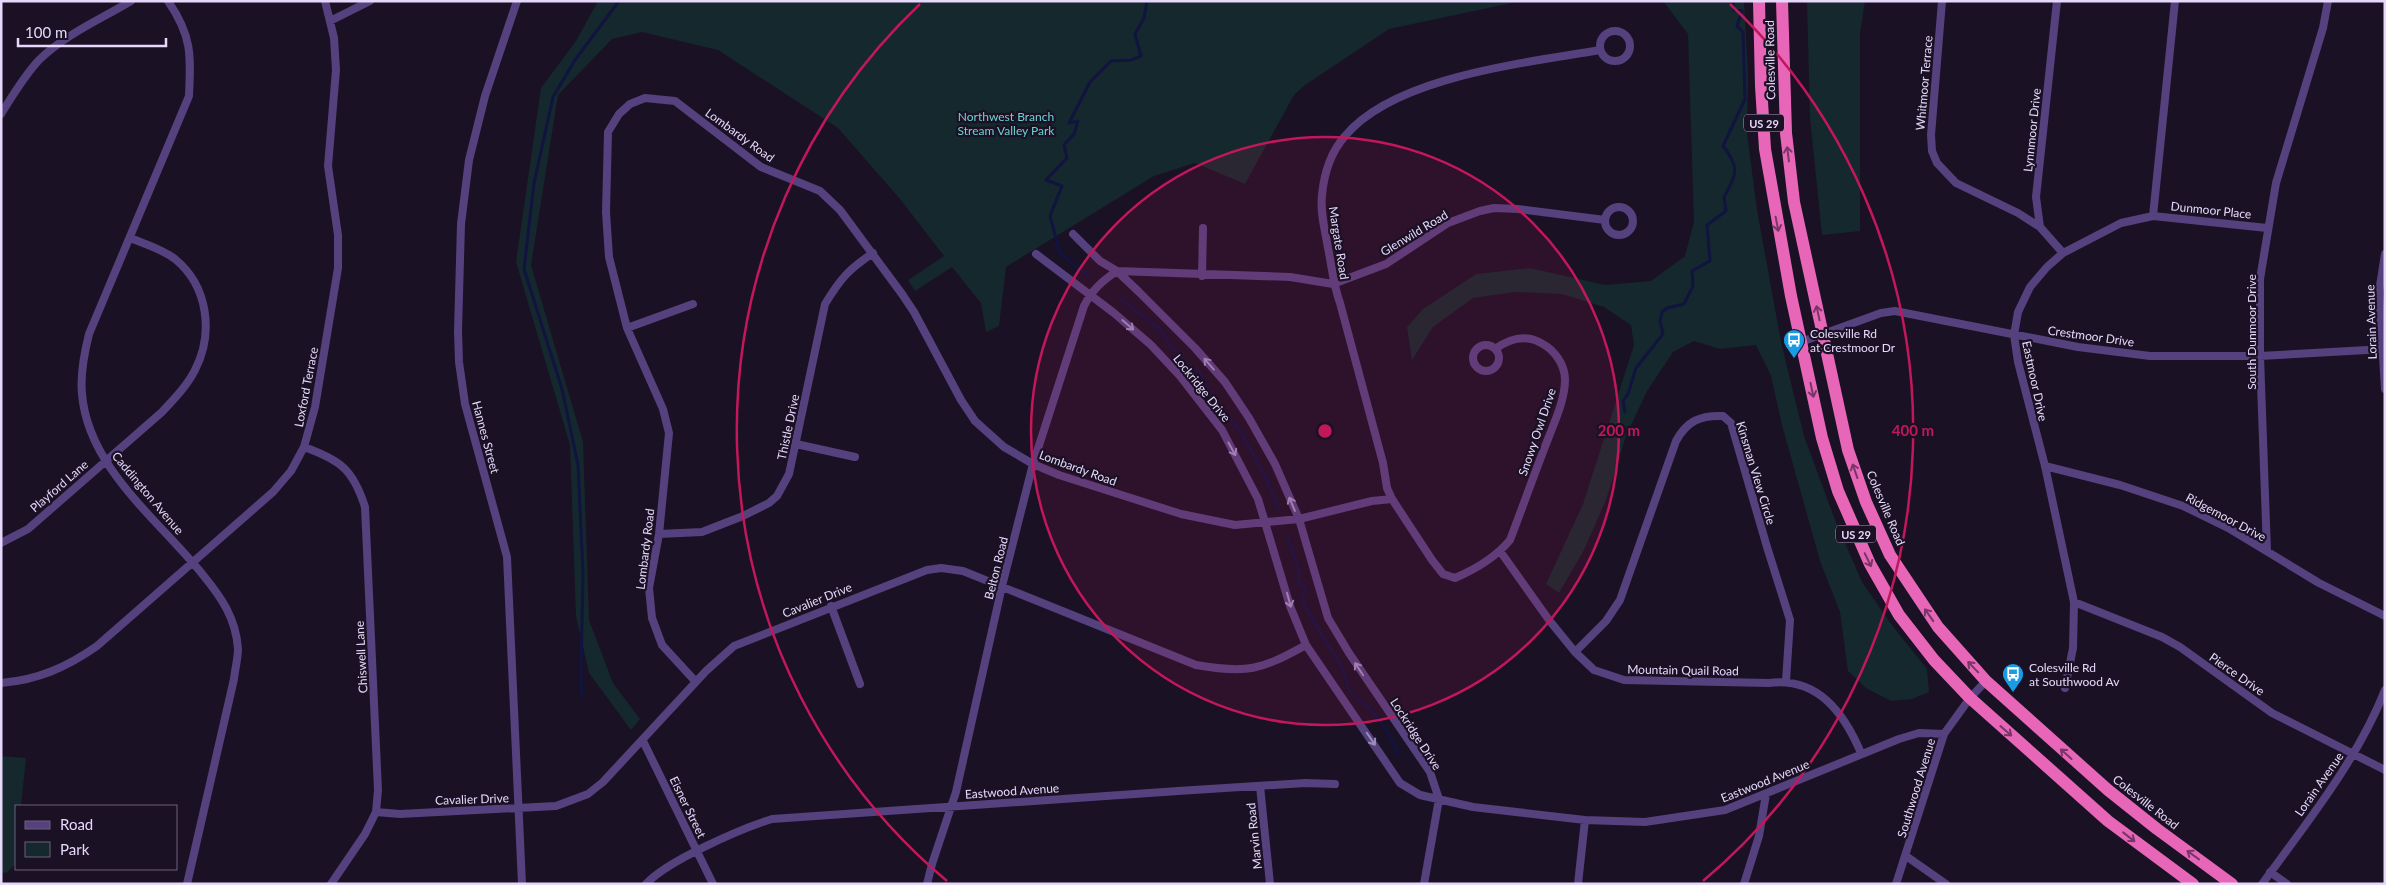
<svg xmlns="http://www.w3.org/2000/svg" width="2386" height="885" viewBox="0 0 2386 885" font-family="Lato,sans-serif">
<rect width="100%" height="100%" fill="#1a1124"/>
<!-- green -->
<path fill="#15282d" d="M 598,1 L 1521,1 L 1389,29 L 1305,85 L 1294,95 L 1245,184 L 1195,163 L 1154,176 L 1006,267 L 999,326 L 986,332 L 981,303 L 952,267 L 915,291 L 908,280 L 944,256 L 900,199 L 838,128 L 718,50 L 642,32 L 612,39 L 558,95 L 531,265 L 583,442 L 589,620 L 613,683 L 640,719 L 631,730 L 589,673 L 576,616 L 570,445 L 516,262 L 541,88 L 576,41 Z
M 1663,1 L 1744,1 L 1748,73 L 1747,133 L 1757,210 L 1781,342 L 1804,436 L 1835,520 L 1862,582 L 1891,624 L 1927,669 L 1929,692 L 1912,699 L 1891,701 L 1866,688 L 1848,671 L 1840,612 L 1820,561 L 1782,425 L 1771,376 L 1756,345 L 1720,349 L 1694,341 L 1673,352 L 1647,391 L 1626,436 L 1606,500 L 1584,550 L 1559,593 L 1546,584 L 1583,504 L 1634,345 L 1631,325 L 1604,307 L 1562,294 L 1516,292 L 1473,298 L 1433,327 L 1412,360 L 1407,327 L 1423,309 L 1476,274 L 1530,268 L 1605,285 L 1651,281 L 1685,256 L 1694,222 L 1688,34 Z
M 1807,1 L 1865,1 L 1860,33 L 1860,231 L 1822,235 L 1810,118 Z
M 1,756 L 26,758 L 21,806 L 16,806 L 16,864 L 6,873 L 1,872 Z"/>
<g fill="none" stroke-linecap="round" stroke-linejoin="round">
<!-- stream -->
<path stroke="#10143f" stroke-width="3" d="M 1089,277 L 1060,253 L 1050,216 L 1062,186 L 1046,180 L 1067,158 L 1064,145 L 1074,134 L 1078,121 L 1069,123 L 1090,82 L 1111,61 L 1131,60 L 1141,56 L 1135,34 L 1144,18 L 1147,1
M 1121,299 L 1160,329 L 1170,345 L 1184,359 L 1187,375 L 1197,370 L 1202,376 L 1206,386 L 1220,407 L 1241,432 L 1266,478 L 1279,509
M 1625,412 L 1623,401 L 1628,394 L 1636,368 L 1663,334 L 1660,321 L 1662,312 L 1667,308 L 1684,304 L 1693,286 L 1692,271 L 1710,261 L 1707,225 L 1726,211 L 1724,197 C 1737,175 1740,167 1723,146 L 1745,99 L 1743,32 L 1737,26 L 1742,11 L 1734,10 L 1733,1
M 1288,537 L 1299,571 L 1298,583 L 1303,585 L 1306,589 L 1301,597 C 1312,620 1326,642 1340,663 C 1345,671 1345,683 1350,691 C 1354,698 1362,702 1368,707 C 1379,718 1394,740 1398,755
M 582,697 L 581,671 L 583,572 L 578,465 L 562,389 L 524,269 L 534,183 L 553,97 L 575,60 L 619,1"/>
<!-- minor -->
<path stroke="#54417e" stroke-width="8" d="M 168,1 C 192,36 191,55 189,96 L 89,334 C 84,354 80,374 82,394 C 88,468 159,520 203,575 C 221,597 236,618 238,649 C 238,658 235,669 234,679 L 187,884
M 517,1 L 485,96 L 469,160 L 461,224 L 458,331 L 459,362 L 465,404 L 507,557 L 522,884
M 1942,1 L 1931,135 L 1932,151 L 1937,163 L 1956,183 L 2018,213 L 2040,227
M 2057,1 L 2036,197 L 2040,227 L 2063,253
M 330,21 L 370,1
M1600 46a15 15 0 1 1 30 0a15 15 0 1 1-30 0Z
M 1,114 C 13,95 24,76 39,60 C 64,35 101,19 131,1
M1605 221a14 14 0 1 1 28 0a14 14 0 1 1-28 0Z
M 2153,216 L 2175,1
M 1073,234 L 1100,261 L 1117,271 L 1139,292 L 1195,348 L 1225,382 L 1249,418 L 1275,464 L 1299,519 L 1328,618 L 1349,653 L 1430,772 L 1439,799 L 1424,884
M 1036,254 L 1114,313 L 1151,345 L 1180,376 L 1222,430 L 1258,499 L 1290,606 L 1306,645 L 1400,783 L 1420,795 L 1473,807 L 1585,820 L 1645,822 L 1725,810 L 1899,739 L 1919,733 L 1944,734
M 2385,254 L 2379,292 L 2385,389
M 1117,271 L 1290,277 L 1333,284 L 1386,264 L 1448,223 L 1480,211 L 1494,208 L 1518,209 L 1605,220
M 1202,276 L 1203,228
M 627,328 L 693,304
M 1801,342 L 1881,313 L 1895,311 L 2078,347 L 2150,356 L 2260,356 L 2385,349
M1473 358a13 13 0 1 1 26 0a13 13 0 1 1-26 0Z
M 1495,349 C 1509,339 1525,334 1541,343 C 1555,350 1565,365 1565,380 C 1565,399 1555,421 1548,439 C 1535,472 1523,506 1510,540 C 1496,557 1476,569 1455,578 L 1443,574 L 1432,560 L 1392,499 L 1387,488 L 1383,463 L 1340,303 C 1333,284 1332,267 1328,248 C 1325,230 1320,213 1322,195 C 1324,174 1331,152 1345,136 C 1395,76 1526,63 1600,50
M 796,444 L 855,457
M 304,447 C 340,460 353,469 365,507 L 378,790 L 376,812 L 365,834 L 331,884
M 2045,466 L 2120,485 L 2183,506 L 2230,529 L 2319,583 L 2385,616
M 659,534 L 702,532 L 743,516 L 769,503 L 777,496 L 789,474 L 825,304 C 841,278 848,270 873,253
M 1,543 L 28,529 L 162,412 C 174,399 187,386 195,370 C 214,333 208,286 175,259 C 162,249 145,244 130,238
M 1500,551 L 1549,620 L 1575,652 L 1594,670 L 1624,680 L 1769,683 C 1818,677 1844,713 1861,753
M 2267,551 L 2260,356 L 2260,279 L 2276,183 L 2323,28 L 2328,1
M 2074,602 L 2162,637 L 2180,647 L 2272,713 L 2385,770
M 831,606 L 860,684
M 1575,652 L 1606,621 L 1620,600 L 1676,441 C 1687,421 1700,415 1723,416 L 1731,423 L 1767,547 L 1790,620 L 1786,681
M 696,682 L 662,645 L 652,618 L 649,588 L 659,534 L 669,433 L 663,409 L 627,328 L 609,257 L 606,212 L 608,132 L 619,114 L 630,104 L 645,98 L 675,101 L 761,167 L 820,191 L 840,210 L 902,294 L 914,312 L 961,400 L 975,421 L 1004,447 L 1033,464 L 1059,475 L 1181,514 L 1235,525 L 1299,519 L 1372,501 L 1392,499
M 1,683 C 38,680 67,667 97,646 L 273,492 L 291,471 L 304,447 L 315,407 L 338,268 L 338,235 L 328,166 L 336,70 L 334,38 L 325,1
M 2065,688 L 2073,648 L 2074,602 L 2045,466 L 2018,362 L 2014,335 L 2018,312 L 2030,287 L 2047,267 L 2063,253 L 2121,223 L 2153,216 L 2267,228
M 643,741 L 713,884
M 1260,786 L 1270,884
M 376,812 L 400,814 L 556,806 L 588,794 L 603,782 L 706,671 L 734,646 L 927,570 L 941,568 L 963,571 L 1196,665 C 1247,674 1261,670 1306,645
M 1906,856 L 1946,884
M 2270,872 L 2287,884
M 646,884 C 667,861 740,829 772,819 L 1178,791 L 1305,783 L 1335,784
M 927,884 L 932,864 L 956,792 L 1002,586 L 1033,464 L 1084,306 C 1092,290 1102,281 1117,271
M 1578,884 L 1585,820
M 1744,884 L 1759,836 L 1766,794
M 1896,884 L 1944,734 L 1970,698 L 1986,681
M 2262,884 C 2306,824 2358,759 2385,690"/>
<!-- trunk -->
<path stroke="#e866b7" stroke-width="12" d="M 1759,1 L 1761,86 L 1765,149 L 1791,296 L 1822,438 L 1838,491 L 1870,564 L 1899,615 L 1934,660 L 1970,698 L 2108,821 L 2193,884
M 1782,1 L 1786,133 L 1794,202 L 1848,450 L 1866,502 L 1890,555 L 1938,627 L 1986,681 L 2108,790 L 2157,829 L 2232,884"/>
</g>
<!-- one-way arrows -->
<defs><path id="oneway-shaft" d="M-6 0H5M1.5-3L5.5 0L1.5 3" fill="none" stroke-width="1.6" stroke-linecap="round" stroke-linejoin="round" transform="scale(1.25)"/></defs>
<g stroke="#773766">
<use href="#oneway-shaft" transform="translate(1788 154) rotate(-97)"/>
<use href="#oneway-shaft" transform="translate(1777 224) rotate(79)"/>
<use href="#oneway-shaft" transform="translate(1818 313) rotate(-102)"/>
<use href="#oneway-shaft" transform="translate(1812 390) rotate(78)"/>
<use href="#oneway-shaft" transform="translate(1855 471) rotate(-109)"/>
<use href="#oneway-shaft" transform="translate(1868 560) rotate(64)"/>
<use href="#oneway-shaft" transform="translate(1929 615) rotate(-125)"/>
<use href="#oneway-shaft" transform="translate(1973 667) rotate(-134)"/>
<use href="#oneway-shaft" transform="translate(2006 731) rotate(41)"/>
<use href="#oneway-shaft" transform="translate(2066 754) rotate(-138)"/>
<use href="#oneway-shaft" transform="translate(2129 837) rotate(38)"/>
<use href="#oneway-shaft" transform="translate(2193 855) rotate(-144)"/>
</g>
<g stroke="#9d8cbc">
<use href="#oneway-shaft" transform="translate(1128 325) rotate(41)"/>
<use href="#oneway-shaft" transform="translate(1209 364) rotate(-131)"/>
<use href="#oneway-shaft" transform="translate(1232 449) rotate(61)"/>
<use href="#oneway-shaft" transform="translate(1292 504) rotate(-113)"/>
<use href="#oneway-shaft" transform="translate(1289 600) rotate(74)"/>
<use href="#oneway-shaft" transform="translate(1359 669) rotate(-124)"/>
<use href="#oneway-shaft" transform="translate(1371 739) rotate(56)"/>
</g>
<!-- distance rings -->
<circle cx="1325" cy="431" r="294" fill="#c2185b" fill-opacity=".12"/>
<g fill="none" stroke="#c2185b" stroke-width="2.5">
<circle cx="1325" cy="431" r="294"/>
<path d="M947 881A588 588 0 0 1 920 4M1730 4A588 588 0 0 1 1703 881"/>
</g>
<!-- icons -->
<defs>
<g id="bus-pin" transform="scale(1.125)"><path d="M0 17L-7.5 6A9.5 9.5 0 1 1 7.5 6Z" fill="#199be6" stroke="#1a1124"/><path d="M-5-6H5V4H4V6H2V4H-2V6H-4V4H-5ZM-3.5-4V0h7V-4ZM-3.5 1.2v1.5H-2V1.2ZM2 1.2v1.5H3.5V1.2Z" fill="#fff"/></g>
</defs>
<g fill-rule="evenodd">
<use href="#bus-pin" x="1794" y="340"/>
<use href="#bus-pin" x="2013" y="674"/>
</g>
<g text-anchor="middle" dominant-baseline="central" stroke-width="4.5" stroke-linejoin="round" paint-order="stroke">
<!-- shield labels -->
<g fill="#1a1124" stroke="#a99cba" stroke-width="1">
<rect x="1744" y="114.5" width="40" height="17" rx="4"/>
<rect x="1836" y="525.5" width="40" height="17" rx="4"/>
</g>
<g font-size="11" font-weight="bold" fill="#e6d8fb">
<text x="1764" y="123">US 29</text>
<text x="1856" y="534">US 29</text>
</g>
<!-- street labels -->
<g font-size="12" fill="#e6d8fb" stroke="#1a1124">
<text transform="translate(1770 60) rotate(-91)">Colesville Road</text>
<text transform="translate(1924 83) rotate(-85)">Whitmoor Terrace</text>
<text transform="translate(2032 130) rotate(-84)">Lynnmoor Drive</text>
<text transform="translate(740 135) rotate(36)">Lombardy Road</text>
<text transform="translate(2211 210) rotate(6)">Dunmoor Place</text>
<text transform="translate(1414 233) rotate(-31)">Glenwild Road</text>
<text transform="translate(1339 243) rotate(81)">Margate Road</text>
<text transform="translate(2371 322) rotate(-92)">Lorain Avenue</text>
<text transform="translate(2251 332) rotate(-90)">South Dunmoor Drive</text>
<text transform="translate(2091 336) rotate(8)">Crestmoor Drive</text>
<text transform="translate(2035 381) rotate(78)">Eastmoor Drive</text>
<text transform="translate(306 387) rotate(-79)">Loxford Terrace</text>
<text transform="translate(1202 388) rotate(51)">Lockridge Drive</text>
<text transform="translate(788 427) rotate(-78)">Thistle Drive</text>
<text transform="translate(1537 432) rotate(-71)">Snowy Owl Drive</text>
<text transform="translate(486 437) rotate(75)">Hannes Street</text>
<text transform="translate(1078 468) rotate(20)">Lombardy Road</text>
<text transform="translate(1756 473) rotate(73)">Kinsman View Circle</text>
<text transform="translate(59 486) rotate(-41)">Playford Lane</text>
<text transform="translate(148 493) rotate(50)">Caddington Avenue</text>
<text transform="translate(1886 508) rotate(67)">Colesville Road</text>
<text transform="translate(2226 517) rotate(28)">Ridgemoor Drive</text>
<text transform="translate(645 549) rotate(-83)">Lombardy Road</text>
<text transform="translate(996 568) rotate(-76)">Belton Road</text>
<text transform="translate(817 600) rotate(-22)">Cavalier Drive</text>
<text transform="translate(361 657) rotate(-93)">Chiswell Lane</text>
<text transform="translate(1683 670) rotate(1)">Mountain Quail Road</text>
<text transform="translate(2237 674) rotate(35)">Pierce Drive</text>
<text transform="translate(1416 734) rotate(57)">Lockridge Drive</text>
<text transform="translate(1765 781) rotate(-22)">Eastwood Avenue</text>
<text transform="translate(2319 784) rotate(-55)">Lorain Avenue</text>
<text transform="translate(1916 788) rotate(-73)">Southwood Avenue</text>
<text transform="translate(1012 791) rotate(-4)">Eastwood Avenue</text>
<text transform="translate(472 799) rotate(-2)">Cavalier Drive</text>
<text transform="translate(2146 802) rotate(38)">Colesville Road</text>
<text transform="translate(688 807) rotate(64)">Eisner Street</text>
<text transform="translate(1254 836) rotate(-96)">Marvin Road</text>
</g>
<!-- park labels -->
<g font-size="12" fill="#6cd2d3" stroke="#1a1124">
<text x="1006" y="116">Northwest Branch<tspan x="1006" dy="14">Stream Valley Park</tspan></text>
</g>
<!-- poi labels -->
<g font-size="12" fill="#e6d8fb" stroke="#1a1124" text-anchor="start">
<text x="1810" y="333">Colesville Rd<tspan x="1810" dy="14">at Crestmoor Dr</tspan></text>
<text x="2029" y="667">Colesville Rd<tspan x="2029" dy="14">at Southwood Av</tspan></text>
</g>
</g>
<circle cx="1325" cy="431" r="8" fill="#c2185b" stroke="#1a1124" stroke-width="2.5"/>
<g font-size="15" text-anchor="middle" font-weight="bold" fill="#c2185b" stroke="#1a1124" stroke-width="4.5" stroke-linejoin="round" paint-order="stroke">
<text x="1619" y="436">200 m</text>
<text x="1913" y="436">400 m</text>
</g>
<!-- border -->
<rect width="2386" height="885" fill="none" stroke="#e6d8fb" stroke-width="5"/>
<!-- legend -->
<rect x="15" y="805" width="162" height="65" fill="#1a1124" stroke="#6c617a"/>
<rect x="25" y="821" width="25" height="8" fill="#54417e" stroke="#6c617a"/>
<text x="60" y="830" font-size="15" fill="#e6d8fb">Road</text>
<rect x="25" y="842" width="25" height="15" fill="#15282d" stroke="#6c617a"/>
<text x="60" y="855" font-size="15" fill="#e6d8fb">Park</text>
<!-- scale -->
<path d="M18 38v8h148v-8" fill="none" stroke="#e6d8fb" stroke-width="2.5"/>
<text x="25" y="38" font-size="15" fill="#e6d8fb" stroke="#1a1124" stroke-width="4" paint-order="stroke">100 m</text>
</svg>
